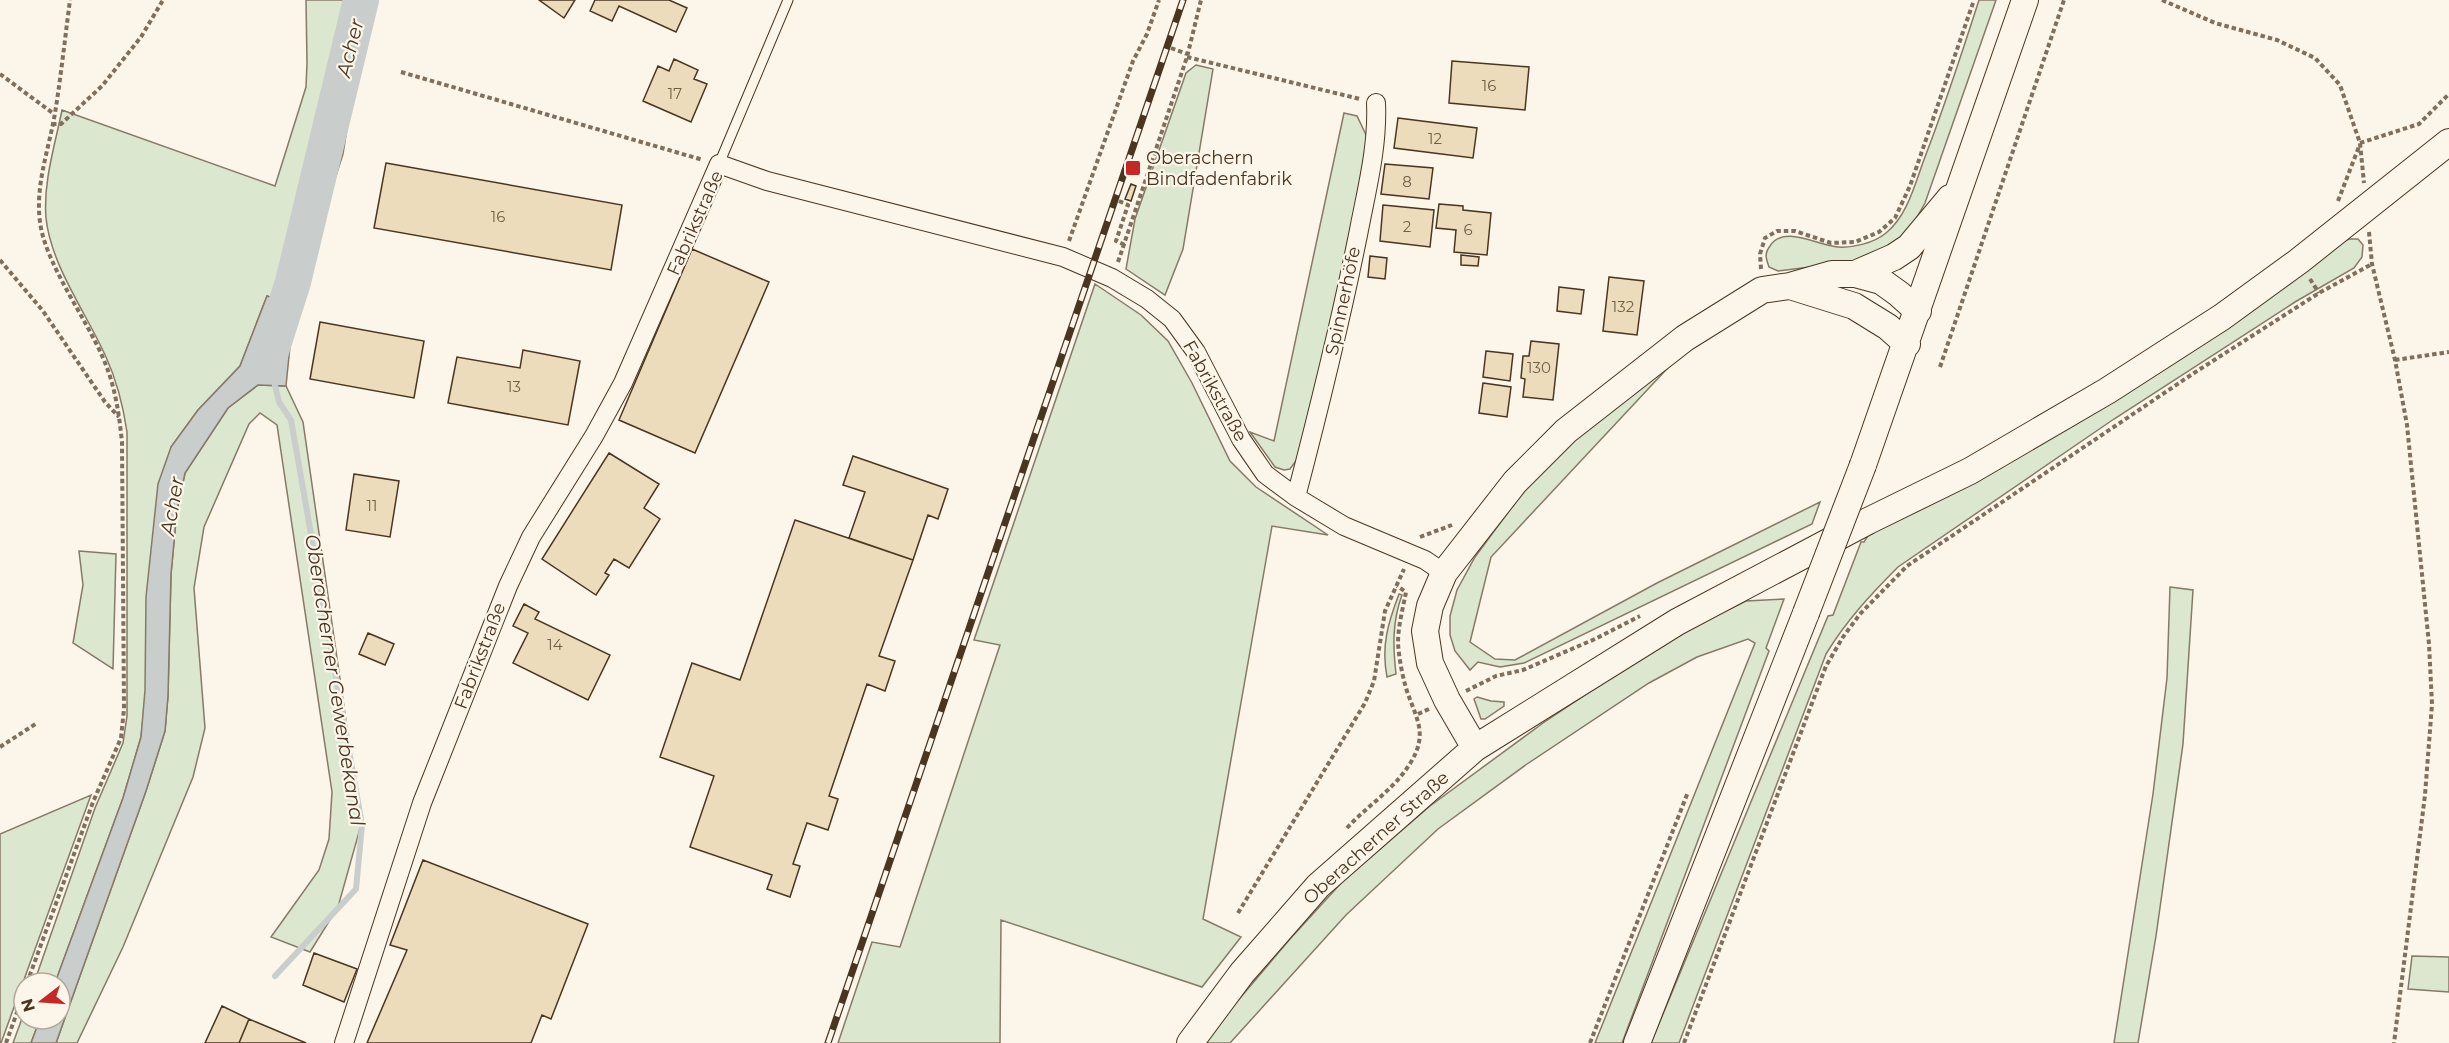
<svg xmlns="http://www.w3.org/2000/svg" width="2449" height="1043" viewBox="0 0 2449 1043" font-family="Montserrat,sans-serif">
<rect width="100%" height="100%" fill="#fbf6e9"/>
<!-- green -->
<path fill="#dce7d0" stroke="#887966" stroke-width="1.5" d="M 306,0 L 372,0 L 359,52 L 343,154 L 294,306 L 267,296 L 240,366 L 198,410 L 171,447 L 141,737 L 123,798 L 55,983 L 34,983 L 95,808 L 123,743 L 127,716 L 127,432 C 123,405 117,381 106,357 C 87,314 51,266 46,218 C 43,182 55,145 62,110 L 275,186 L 306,87 L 307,63 Z
M 1979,0 L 1996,0 L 1925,203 L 1912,226 L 1899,243 L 1866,260 L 1778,271 L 1769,267 C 1766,258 1764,254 1770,246 C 1784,224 1818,246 1838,247 C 1853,248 1874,243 1886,233 C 1908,215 1915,183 1925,157 C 1945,105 1962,53 1979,0 Z
M 1196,65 L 1213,69 L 1183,249 L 1165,295 L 1126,269 L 1135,219 L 1186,73 Z
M 1344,113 L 1357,116 L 1369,141 L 1313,411 L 1298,458 L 1290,469 L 1284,470 L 1275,467 L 1250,432 L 1274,441 Z
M 2349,239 L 2358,239 L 2363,245 L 2362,257 L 2354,268 L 2295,302 L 2114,419 L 1898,567 C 1871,594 1846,621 1826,654 L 1679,1043 L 1651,1043 L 1828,616 L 1833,615 L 1861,542 L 1864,542 L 1871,531 L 2338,244 Z
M 1095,284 L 1141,315 L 1168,341 L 1192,383 L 1230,461 L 1256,487 L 1328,535 L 1272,526 L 1203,919 L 1241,937 L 1202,987 L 1001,920 L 1000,1043 L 838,1043 L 872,942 L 900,947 L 1000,645 L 974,640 Z
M 1678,357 L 1491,557 L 1470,642 L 1495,659 L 1515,660 L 1657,583 L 1820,502 L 1812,524 L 1524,663 L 1500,667 L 1478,662 L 1470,670 L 1455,651 L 1450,635 L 1450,616 L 1457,590 L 1475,557 L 1526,488 L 1557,454 Z
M 258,385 L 286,386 L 303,422 L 361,825 L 338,907 L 310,952 L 271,937 L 319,870 L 329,839 L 332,792 L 277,425 L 260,413 L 249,424 L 204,527 L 194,588 L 205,728 L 193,777 L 123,947 L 77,1043 L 56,1043 L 146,791 L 165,731 L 168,696 L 171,574 L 177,510 L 185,473 L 228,408 Z
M 79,551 L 116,554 L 113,669 L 73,643 L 83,585 Z
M 2170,587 L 2193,590 L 2183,744 L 2156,936 L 2138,1043 L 2114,1043 L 2153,794 L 2167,678 Z
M 1399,594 L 1402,595 C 1392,622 1393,647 1396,674 L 1387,677 C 1381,646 1388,623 1399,594 Z
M 1784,599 L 1766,648 L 1769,651 L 1622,1043 L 1595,1043 L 1755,643 L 1748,639 L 1697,657 L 1649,683 L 1527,764 L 1438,829 L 1346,915 L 1230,1043 L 1202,1043 L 1290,939 L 1343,881 L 1430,806 L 1543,723 L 1669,639 L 1746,601 Z
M 1477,697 L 1491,701 L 1504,702 L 1504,706 L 1485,719 L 1481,719 L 1474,699 Z
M 91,795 L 1,1043 L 0,1043 L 0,834 Z
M 2412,956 L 2449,957 L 2449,992 L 2408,989 Z
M 24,1013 L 24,1019 L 40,1019 L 31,1043 L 13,1043 Z"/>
<!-- water -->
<path fill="#c9cecd" stroke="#887966" stroke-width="1.5" d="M 267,296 L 294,306 L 286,386 L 258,385 L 228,408 L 185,473 L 177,510 L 171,574 L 168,696 L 165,731 L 146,791 L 56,1043 L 31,1043 L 40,1019 L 60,1019 L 60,983 L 55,983 L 123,798 L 141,737 L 145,690 L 146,597 L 158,484 L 171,447 L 198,410 L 240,366 Z"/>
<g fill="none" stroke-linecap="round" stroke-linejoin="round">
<!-- stream -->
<path stroke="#c9cecd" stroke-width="6" d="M 273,377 L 279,402 L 291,420 L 362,825 L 356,889 L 275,976"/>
<!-- river -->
<path stroke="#c9cecd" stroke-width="36" d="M 271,351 L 293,282 L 361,0"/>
</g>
<!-- building -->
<path fill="#ecdcbc" stroke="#4a3520" stroke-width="1.5" d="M 539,0 L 575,0 L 564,18 Z
M 595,0 L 669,0 L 687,8 L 676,32 L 619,6 L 612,21 L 590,11 Z
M 674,59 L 698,70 L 694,79 L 707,84 L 691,122 L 643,101 L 658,66 L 669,71 Z
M 1452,61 L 1529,67 L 1525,110 L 1449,103 Z
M 1398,118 L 1477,128 L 1473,158 L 1394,148 Z
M 386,163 L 622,205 L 611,270 L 374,228 Z
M 1385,164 L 1433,168 L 1429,199 L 1381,194 Z
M 1131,184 L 1136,186 L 1131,201 L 1125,199 Z
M 1439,204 L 1463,206 L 1463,210 L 1491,213 L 1487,255 L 1454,252 L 1456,230 L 1436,228 Z
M 1383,205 L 1434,210 L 1430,247 L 1380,241 Z
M 692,249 L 769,282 L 695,453 L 619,420 Z
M 1461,255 L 1479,257 L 1478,266 L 1461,265 Z
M 1370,256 L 1387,258 L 1385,279 L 1368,277 Z
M 1609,277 L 1644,281 L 1637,335 L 1603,331 Z
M 1559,287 L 1584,290 L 1581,314 L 1557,311 Z
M 320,322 L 424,341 L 414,398 L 310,379 Z
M 1531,341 L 1559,344 L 1553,400 L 1523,397 L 1525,379 L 1521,378 L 1523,356 L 1529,356 Z
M 523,350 L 580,361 L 568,425 L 448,403 L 457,357 L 520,368 Z
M 1486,351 L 1513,354 L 1510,381 L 1483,377 Z
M 1483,383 L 1511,387 L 1507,417 L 1479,413 Z
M 609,453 L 659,484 L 644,508 L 660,519 L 629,568 L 614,559 L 605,573 L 609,575 L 596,595 L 542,559 Z
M 853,456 L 948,489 L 938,519 L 928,515 L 913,560 L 849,538 L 865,492 L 843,485 Z
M 354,474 L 399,481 L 390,537 L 346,530 Z
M 795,520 L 913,560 L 879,656 L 895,661 L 885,691 L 867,684 L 829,796 L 838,799 L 828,830 L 807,823 L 793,864 L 800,866 L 790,897 L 767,889 L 772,875 L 690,847 L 714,776 L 660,757 L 692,663 L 740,680 Z
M 524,604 L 539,612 L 535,619 L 610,655 L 588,700 L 513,663 L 528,633 L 513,626 Z
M 368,633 L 394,644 L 385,665 L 359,654 Z
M 423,860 L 588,924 L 551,1019 L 542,1015 L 531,1043 L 367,1043 L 407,950 L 390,945 Z
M 314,953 L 357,969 L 344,1002 L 303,985 Z
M 222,1006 L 249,1019 L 239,1043 L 205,1043 Z
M 249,1019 L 306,1043 L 239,1043 Z"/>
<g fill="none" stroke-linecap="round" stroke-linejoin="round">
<!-- lane casing -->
<g stroke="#4a3520" stroke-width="11">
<path id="lane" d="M 719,164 L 788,0"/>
</g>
<!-- street casing -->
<g stroke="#4a3520" stroke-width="20">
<path id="street" d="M 1296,497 C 1319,409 1341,320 1359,230 C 1367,188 1378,146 1376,103
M 344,1043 L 422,803 L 508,586 L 531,537 L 594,436 L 623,383 L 719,164 L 767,181 L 1063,257 L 1112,278 L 1147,299 L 1172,319 L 1196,352 L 1241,439 L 1265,474 L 1296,497 L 1344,526 L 1425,560 L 1444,573"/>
</g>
<!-- secondary casing -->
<g stroke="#4a3520" stroke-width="28">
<path id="secondary" d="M 1855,274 L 1894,257 L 1909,247 L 1950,198
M 1790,286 L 1854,306 L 1888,327 L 1907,344
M 1863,465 L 2025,0
M 1475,748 L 1447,700 L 1430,663 L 1425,631 L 1430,606 L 1444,573 L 1515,482 L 1566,431 L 1685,338 L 1762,290 L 1790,286 L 1832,274 L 1855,274 L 1881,281 L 1899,294 L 1918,311
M 1190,1043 L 1242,973 L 1318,886 L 1475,748 L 1677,622 L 1868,521 L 1970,471 L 2107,391 L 2222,317 L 2299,261 L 2449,142
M 1637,1043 L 1806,613"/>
</g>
<!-- path -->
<path stroke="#7f6f5c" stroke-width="4" stroke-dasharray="4.5 3" stroke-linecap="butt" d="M 2162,0 L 2215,23 L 2277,40 L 2315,58 L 2340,85 L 2360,143 L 2364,183
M 1171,48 L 1187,54
M 1187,57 L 1360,99
M 401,72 L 703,160
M 0,74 L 54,114
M 52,124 L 61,124 L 102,86 L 141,37 L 163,0
M 2360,143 L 2419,124 L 2449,94
M 1119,201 L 1128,205 L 1116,241 L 1125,245
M 2338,201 L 2360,144
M 2369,232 L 2372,264 L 2395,360 L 2407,425 L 2429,644 L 2432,704 L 2425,795 L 2394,1043
M 1069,241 L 1133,61 L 1147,34 L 1159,0
M 0,260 L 43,311 L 105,402 L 119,417
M 1118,262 L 1187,57 L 1201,0
M 1761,269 L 1760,254 L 1765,238 L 1777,231 L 1795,231 L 1831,243 L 1855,242 L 1879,232 L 1895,218 L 1910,186 L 1974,0
M 2310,279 L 2319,293
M 2395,360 L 2449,352
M 1940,367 L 2064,0
M 1420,537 L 1452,525
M 1466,691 L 1496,676 L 1523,670 L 1595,639 L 1640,616
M 1418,714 L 1429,709
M 0,747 L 37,723
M 1347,828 C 1367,806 1395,789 1411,762 C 1429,732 1415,717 1406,688 C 1402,674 1399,658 1398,643 C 1398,626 1403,608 1406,592 L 1397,586
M 1238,913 L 1365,703 L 1374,681 L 1385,611 L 1404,569
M 27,983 L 93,802 L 121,738 L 124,709 L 122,442 C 119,413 115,385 103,358 C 86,318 45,263 40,222 C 35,185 49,149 55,113 C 61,76 65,38 70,0
M 6,1043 L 24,993
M 1590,1043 L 1688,792
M 1684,1043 L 1826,666 L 1843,637 L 1860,614 L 1907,566 L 2194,373 L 2319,293 L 2372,264"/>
<!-- lane -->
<use href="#lane" stroke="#fbf6e9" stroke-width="9"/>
<!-- street -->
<use href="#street" stroke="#fbf6e9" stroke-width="18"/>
<!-- secondary -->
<use href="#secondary" stroke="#fbf6e9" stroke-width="26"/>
<!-- rail casing -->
<g stroke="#4a3520" stroke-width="7">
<path id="rail" d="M 828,1043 L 1183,0"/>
</g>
<!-- rail -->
<use href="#rail" stroke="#fbf6e9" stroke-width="4.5" stroke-dasharray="14" stroke-linecap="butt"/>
<!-- secondary-bridge casing -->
<g stroke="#4a3520" stroke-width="28" stroke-linecap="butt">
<path id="secondary-bridge" d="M 1806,613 L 1863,465"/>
</g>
<!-- secondary-bridge -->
<use href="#secondary-bridge" stroke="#fbf6e9" stroke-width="26"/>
</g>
<!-- markers -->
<rect fill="#c62828" stroke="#fbf6e9" stroke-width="2" x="1125" y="160" width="16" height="16" rx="3"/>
<g text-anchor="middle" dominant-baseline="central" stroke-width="4.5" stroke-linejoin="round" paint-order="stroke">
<!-- number labels -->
<g font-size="15" fill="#725f47">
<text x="1489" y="85">16</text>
<text x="675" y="93">17</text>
<text x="1435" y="138">12</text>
<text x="1407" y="181">8</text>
<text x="498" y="216">16</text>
<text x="1407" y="226">2</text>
<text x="1468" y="229">6</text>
<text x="1623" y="306">132</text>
<text x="1539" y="367">130</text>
<text x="514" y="386">13</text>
<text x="372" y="505">11</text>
<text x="555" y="644">14</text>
</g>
<!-- poi labels -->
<g font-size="18" fill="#4a3520" stroke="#fbf6e9" text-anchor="start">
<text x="1146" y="158">Oberachern<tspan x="1146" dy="21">Bindfadenfabrik</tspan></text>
</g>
<!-- street labels -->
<g font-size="18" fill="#4a3520" stroke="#fbf6e9">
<text transform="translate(695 223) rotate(-66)">Fabrikstraße</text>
<text transform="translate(1343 301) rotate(-78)">Spinnerhöfe</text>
<text transform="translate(1215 391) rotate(61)">Fabrikstraße</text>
<text transform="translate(480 656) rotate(-69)">Fabrikstraße</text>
<text transform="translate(1376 838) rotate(-42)">Oberacherner Straße</text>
</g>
<!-- water labels -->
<g font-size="20" font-style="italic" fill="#4a3520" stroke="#fbf6e9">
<text transform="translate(350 48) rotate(-76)">Acher</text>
<text transform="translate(172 506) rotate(-80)">Acher</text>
<text transform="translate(335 680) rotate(81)">Oberacherner Gewerbekanal</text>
</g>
</g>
<!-- north arrow -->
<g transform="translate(42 1001) rotate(253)"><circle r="28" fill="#fbf6e9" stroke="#b4a999" stroke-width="1.5"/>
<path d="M0-4.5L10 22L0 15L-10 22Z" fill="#c62828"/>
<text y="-9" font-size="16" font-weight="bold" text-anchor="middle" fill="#4a3520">N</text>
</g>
</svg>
